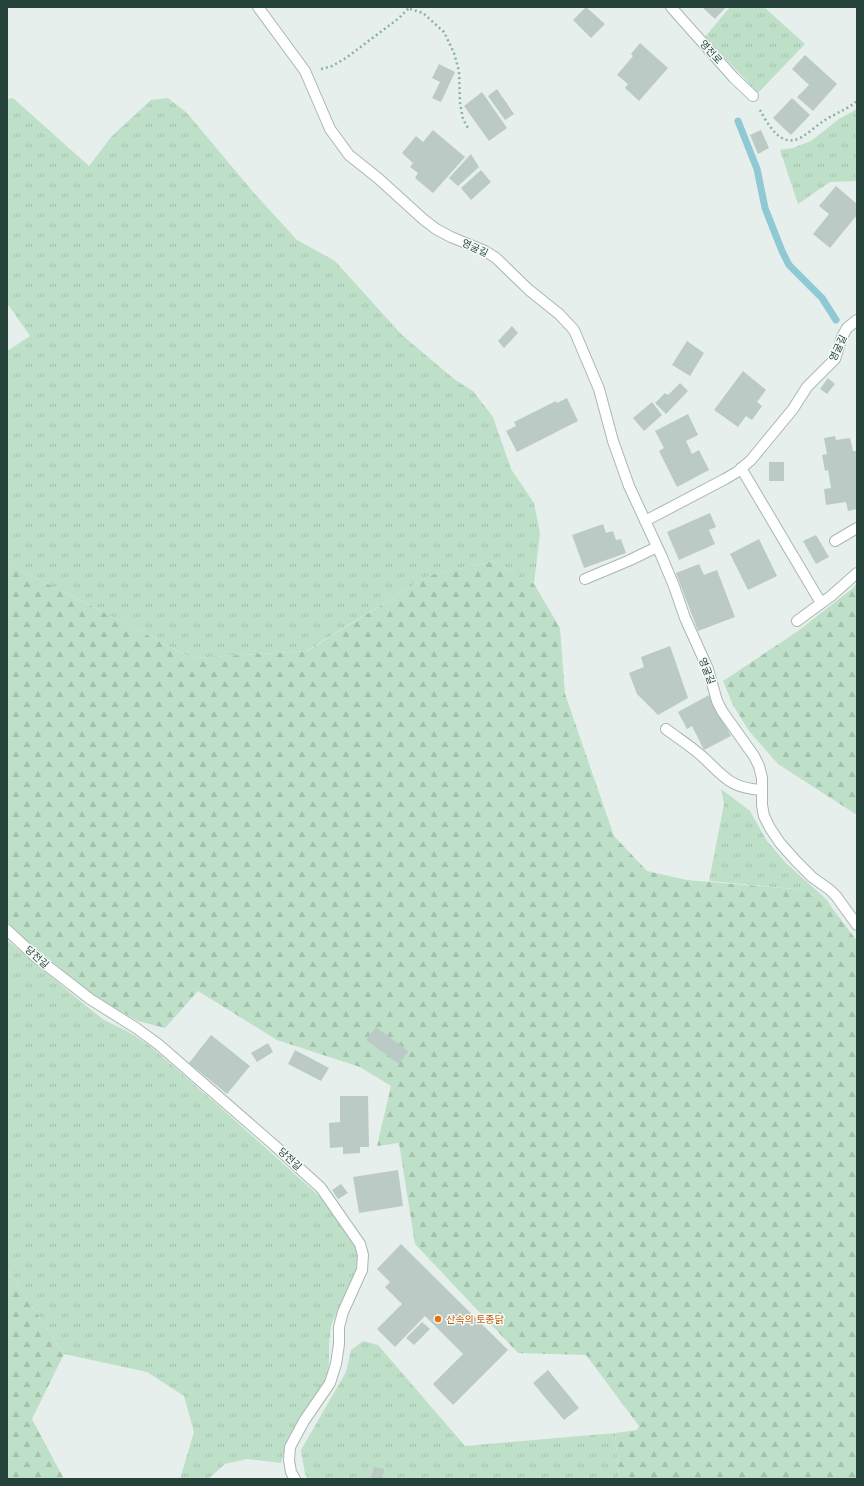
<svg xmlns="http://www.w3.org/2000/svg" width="864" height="1486" viewBox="0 0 864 1486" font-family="Raleway,'Noto Sans KR',sans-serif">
<defs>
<pattern id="grass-tufts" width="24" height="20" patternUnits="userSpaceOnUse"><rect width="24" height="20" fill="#bfe0c8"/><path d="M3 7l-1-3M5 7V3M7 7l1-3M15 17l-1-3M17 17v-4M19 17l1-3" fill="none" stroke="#a4c1ad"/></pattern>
<pattern id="forest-firs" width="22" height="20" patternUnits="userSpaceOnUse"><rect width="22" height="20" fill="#bfe0c8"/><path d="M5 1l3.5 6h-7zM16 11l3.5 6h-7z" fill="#a4c1ad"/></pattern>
</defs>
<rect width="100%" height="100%" fill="#e6efeb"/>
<!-- grass -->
<path fill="url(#grass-tufts)" d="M 730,7 L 764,7 L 805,44 L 758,93 L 705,37 Z
M 13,98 L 89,166 L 112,136 L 151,100 L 168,98 L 187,113 L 254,193 L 297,240 L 335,261 L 402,335 L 454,379 L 473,391 L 493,417 L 511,469 L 534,503 L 540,533 L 534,584 L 494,561 L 430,575 L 306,651 L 192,658 L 78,599 L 7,564 L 7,351 L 30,336 L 7,303 L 7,99 Z
M 857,109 L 857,181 L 830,182 L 798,204 L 780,150 L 793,148 L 811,141 L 839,119 Z
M 721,789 L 750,811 L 767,841 L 786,863 L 827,900 L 833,909 L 806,890 L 709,881 L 724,804 Z
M 7,940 L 85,1005 L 104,1020 L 127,1031 L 150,1046 L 212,1100 L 326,1202 L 355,1244 L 358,1257 L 356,1270 L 353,1281 L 336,1314 L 331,1326 L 329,1343 L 329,1363 L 327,1377 L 288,1438 L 281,1463 L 247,1459 L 225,1464 L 208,1479 L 180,1479 L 194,1432 L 184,1396 L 147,1372 L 64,1354 L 7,1269 Z
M 363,1341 L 378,1345 L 465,1446 L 615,1433 L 619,1479 L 308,1479 L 305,1474 L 301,1450 L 346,1372 L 351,1350 Z"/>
<!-- forest -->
<path fill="url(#forest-firs)" d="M 494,561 L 534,584 L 560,628 L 565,694 L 614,836 L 647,871 L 687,880 L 806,890 L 833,909 L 857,941 L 857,1479 L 619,1479 L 615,1433 L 637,1430 L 639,1426 L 586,1355 L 518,1353 L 415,1244 L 399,1143 L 377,1146 L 391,1086 L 360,1067 L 277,1040 L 198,991 L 165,1028 L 138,1021 L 96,997 L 35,948 L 7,922 L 7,564 L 78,599 L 192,658 L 307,651 L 430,575 Z
M 857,583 L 857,815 L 778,764 L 749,731 L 733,705 L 723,681 L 798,631 L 853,588 Z
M 7,1269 L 64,1354 L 32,1419 L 64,1479 L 7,1479 Z"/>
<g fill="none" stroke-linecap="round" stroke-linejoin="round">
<!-- stream -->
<path stroke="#8ec9d4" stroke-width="7" d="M 738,121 L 757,169 L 765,208 L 782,251 L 789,265 L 822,298 L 836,320"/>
</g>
<!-- building -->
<path fill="#bbcac4" d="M 586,7 L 605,24 L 591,38 L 573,20 Z
M 702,7 L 726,7 L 715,19 Z
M 640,43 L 668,68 L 639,101 L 625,88 L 628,84 L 617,75 L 633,56 L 631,54 Z
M 805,55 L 837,84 L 813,111 L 797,97 L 809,85 L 792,69 Z
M 439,64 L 455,72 L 441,102 L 432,98 L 440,82 L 432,78 Z
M 497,89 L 514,114 L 505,120 L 488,96 Z
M 482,92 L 507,128 L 489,141 L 464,106 Z
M 792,98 L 810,115 L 791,135 L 773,118 Z
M 433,130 L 465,157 L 433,193 L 415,178 L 418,173 L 410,167 L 413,163 L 402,153 L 416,136 L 423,142 Z
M 761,130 L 769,148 L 758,154 L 750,135 Z
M 471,154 L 479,167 L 458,186 L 449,178 Z
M 481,170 L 491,182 L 471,200 L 461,188 Z
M 836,186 L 857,204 L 857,215 L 830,248 L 813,234 L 829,214 L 819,206 Z
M 512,326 L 518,333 L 504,348 L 498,341 Z
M 687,341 L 704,353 L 690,376 L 672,365 Z
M 743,371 L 766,390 L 757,402 L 762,406 L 752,420 L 746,416 L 738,427 L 714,410 Z
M 828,378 L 835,384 L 827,394 L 820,389 Z
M 680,383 L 688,391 L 666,414 L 655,403 L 665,393 L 668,395 Z
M 567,398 L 578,421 L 517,452 L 506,431 L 516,426 L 514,422 L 556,401 L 557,403 Z
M 652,402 L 662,415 L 644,431 L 633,418 Z
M 688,414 L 698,435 L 686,441 L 692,454 L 699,450 L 709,470 L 677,487 L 659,451 L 664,448 L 655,431 Z
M 835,436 L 836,440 L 850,438 L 853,451 L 857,451 L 857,509 L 848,511 L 846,502 L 826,505 L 824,489 L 831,488 L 828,470 L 825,471 L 822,455 L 827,454 L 824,438 Z
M 769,462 L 784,462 L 784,481 L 769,481 Z
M 710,513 L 716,527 L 709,530 L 715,544 L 679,560 L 667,532 Z
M 603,524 L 606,533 L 613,531 L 616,540 L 621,539 L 626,553 L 584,568 L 572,535 Z
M 816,535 L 829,557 L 816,564 L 803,541 Z
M 759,539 L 777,576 L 748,590 L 730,554 Z
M 699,564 L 704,575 L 717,570 L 735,617 L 698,631 L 676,573 Z
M 670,646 L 688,698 L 658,715 L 637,694 L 629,673 L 644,667 L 641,657 Z
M 709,695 L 731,736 L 704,750 L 692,726 L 687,729 L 678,712 Z
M 376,1027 L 408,1051 L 399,1064 L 366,1040 Z
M 211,1035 L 250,1066 L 227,1094 L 189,1063 Z
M 268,1043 L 273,1052 L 257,1062 L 251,1053 Z
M 295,1050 L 329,1068 L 321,1081 L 288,1064 Z
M 340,1096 L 368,1096 L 369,1147 L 360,1147 L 360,1153 L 343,1154 L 343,1147 L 330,1148 L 329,1123 L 340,1122 Z
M 398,1170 L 403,1206 L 359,1213 L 353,1177 Z
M 341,1184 L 348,1193 L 338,1199 L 332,1190 Z
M 401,1244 L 508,1350 L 453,1405 L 433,1384 L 463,1354 L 425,1316 L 395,1347 L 377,1329 L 402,1304 L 385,1287 L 390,1282 L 377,1269 Z
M 422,1322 L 430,1329 L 414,1345 L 406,1338 Z
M 548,1370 L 579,1408 L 564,1420 L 533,1383 Z
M 374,1467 L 384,1469 L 382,1479 L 371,1478 Z"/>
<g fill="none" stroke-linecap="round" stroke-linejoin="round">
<!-- service casing -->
<g stroke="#a8b8b2" stroke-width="12">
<path id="service" d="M 258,7 L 305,71 L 330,129 L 349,155 L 379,179 L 423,219 L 436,229 L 451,237 L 485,251 L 496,258 L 529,290 L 559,314 L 574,330 L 599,389 L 613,441 L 629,486 L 661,555 L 674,586 L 685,618 L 708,669 L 717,701 L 722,711 L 754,756 L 759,766 L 762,778 L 762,805 L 764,816 L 770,828 L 780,843 L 796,861 L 812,877 L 830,890 L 836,896 L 857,925
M 671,7 L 734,78 L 753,96
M 741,468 L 821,603
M 645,521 L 725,479 L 737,472 L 751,460 L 793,409 L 807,387 L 835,359 L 842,337 L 847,328 L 857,320
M 835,541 L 857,528
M 585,579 L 628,561 L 657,547
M 797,621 L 831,596 L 857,573
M 666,729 C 679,739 692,747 704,758 C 725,778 731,788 762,790
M 7,930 L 36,957 L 90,999 L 136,1028 L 158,1044 L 274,1145 L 321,1188 L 360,1244 L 363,1255 L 362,1270 L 343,1312 L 339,1327 L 339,1344 L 336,1364 L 330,1383 L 304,1421 L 290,1447 L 289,1460 L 291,1472 L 295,1479"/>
</g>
<!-- path -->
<path stroke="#86b3a5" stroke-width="2.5" stroke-dasharray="2 3" stroke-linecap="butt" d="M 410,9 L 423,13 L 444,32 L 454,53 L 459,71 L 460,103 L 463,119 L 469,130
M 321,69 L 332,66 L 346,58 L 399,18 L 410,7
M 760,110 C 768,125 781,148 800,138 C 809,133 817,125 825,120 C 836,113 848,109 857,101"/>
<!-- service -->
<use href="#service" stroke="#fff" stroke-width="10"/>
</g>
<!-- markers -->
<circle fill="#e8710a" stroke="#f7fbf9" stroke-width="1.5" cx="438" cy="1319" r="4"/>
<g text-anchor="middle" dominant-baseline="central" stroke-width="3" stroke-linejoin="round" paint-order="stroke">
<!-- street labels -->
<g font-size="10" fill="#24423a" stroke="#f7fbf9">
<text transform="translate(711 52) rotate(48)">영전로</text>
<text transform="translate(475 248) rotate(25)">영굴길</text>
<text transform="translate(838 348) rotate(-65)">영굴길</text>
<text transform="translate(707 671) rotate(69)">영굴길</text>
<text transform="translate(37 957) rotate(41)">당전길</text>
<text transform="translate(290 1159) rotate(42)">당전길</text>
</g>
<!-- food labels -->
<g font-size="10" fill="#c56008" stroke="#f7fbf9" text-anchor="start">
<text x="446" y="1319">산속의 토종닭</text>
</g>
</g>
<!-- border -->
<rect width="864" height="1486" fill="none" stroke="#24423a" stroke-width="16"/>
</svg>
